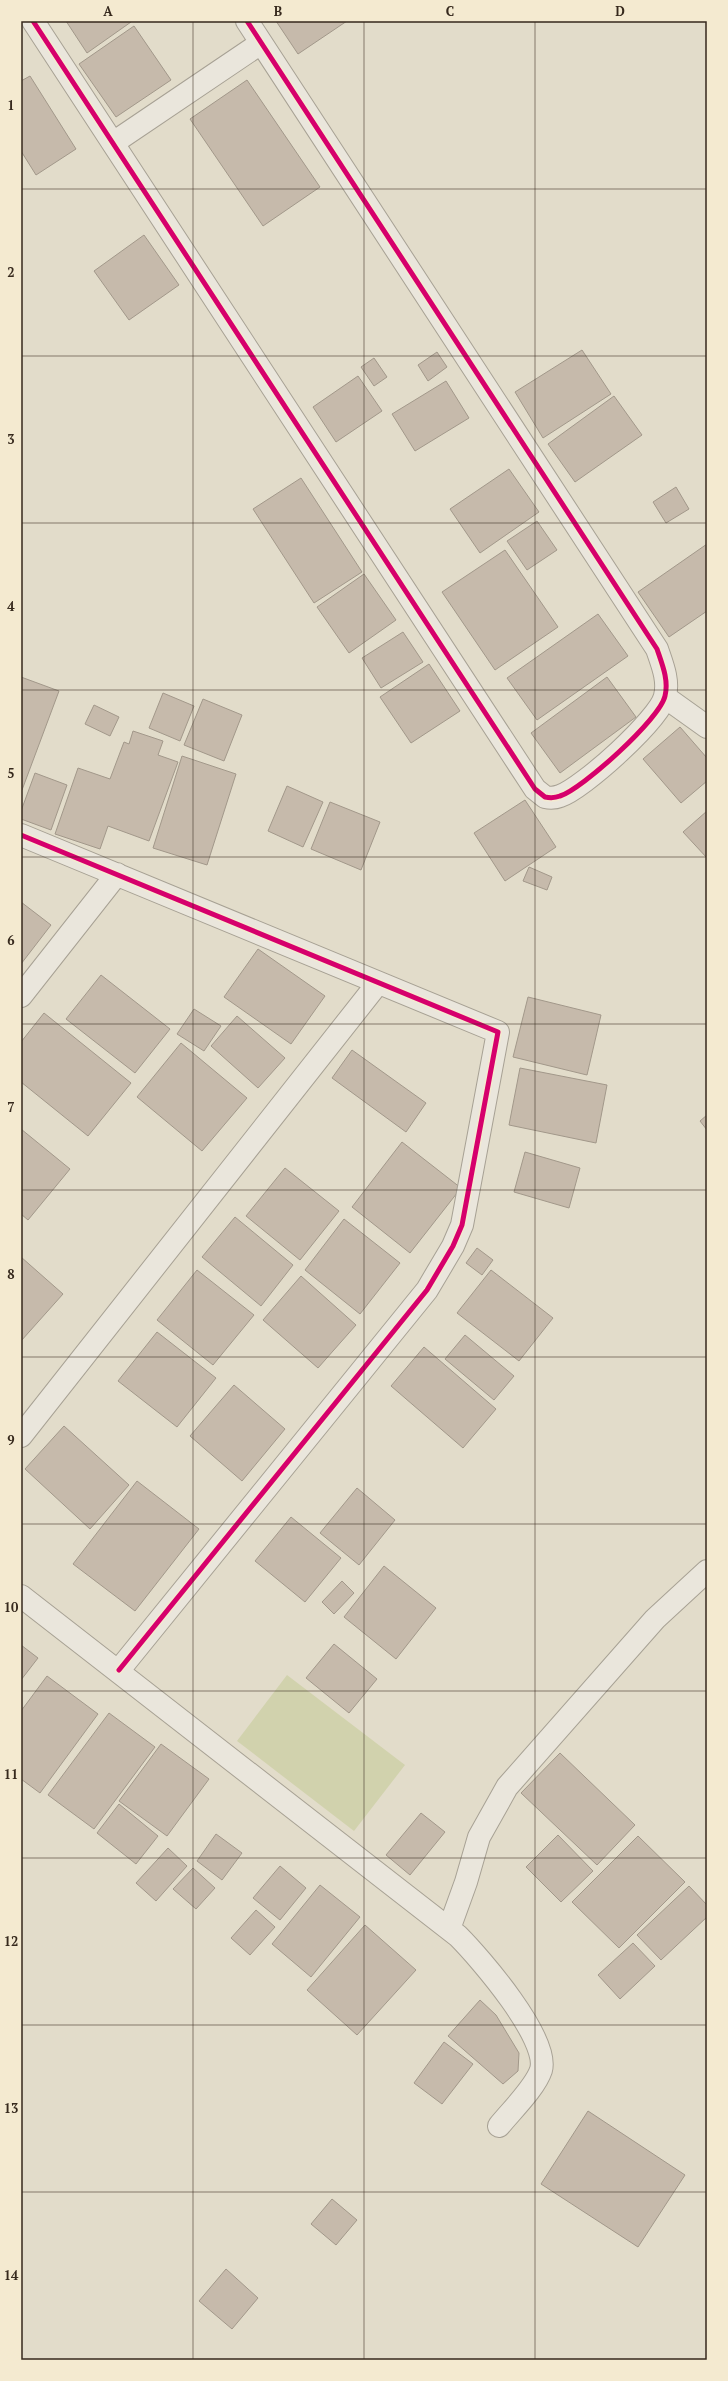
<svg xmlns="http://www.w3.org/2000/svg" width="728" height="2381" viewBox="0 0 728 2381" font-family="'PT Serif',serif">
<rect width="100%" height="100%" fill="#e2dcca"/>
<!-- green -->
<path fill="#d1d2ad" d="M 287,1675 L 405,1765 L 354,1831 L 237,1741 Z"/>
<!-- building -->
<path fill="#c6baab" stroke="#a2988a" d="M 66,21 L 131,21 L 131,22 L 87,53 Z
M 276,21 L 347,21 L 298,54 Z
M 134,26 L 171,80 L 116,117 L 79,64 Z
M 30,76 L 76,149 L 36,175 L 21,151 L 21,81 Z
M 247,80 L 320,187 L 263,226 L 190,119 Z
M 144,235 L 179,285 L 129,320 L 94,271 Z
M 582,350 L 611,394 L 543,438 L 515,392 Z
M 437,352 L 447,367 L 428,381 L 418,365 Z
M 374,358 L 387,377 L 374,386 L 361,367 Z
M 358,376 L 382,411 L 336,442 L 313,407 Z
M 446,381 L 469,418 L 415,451 L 392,414 Z
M 614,396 L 642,435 L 575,482 L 548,444 Z
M 509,469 L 539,512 L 480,553 L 450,509 Z
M 301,478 L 362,572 L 314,603 L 253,509 Z
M 676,487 L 689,509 L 666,523 L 653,502 Z
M 537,521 L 557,550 L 527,570 L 507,541 Z
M 707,544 L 707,611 L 669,637 L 638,592 Z
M 505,550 L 558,627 L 495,670 L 442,592 Z
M 364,574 L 396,620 L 349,653 L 317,607 Z
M 598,614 L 628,656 L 537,720 L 507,678 Z
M 403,632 L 423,662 L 381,688 L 362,658 Z
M 429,664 L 460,711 L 411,743 L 380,697 Z
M 21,677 L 59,691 L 22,790 L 21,790 Z
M 607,677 L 636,717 L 560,773 L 531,733 Z
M 163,693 L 194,706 L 180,741 L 149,728 Z
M 203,699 L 242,715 L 224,761 L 184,745 Z
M 94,705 L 119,717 L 110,736 L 85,724 Z
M 680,727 L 707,758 L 707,781 L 681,803 L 643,759 Z
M 133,731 L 163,741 L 158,755 L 178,762 L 149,841 L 108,826 L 100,849 L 55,834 L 78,768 L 110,779 L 124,742 L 129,744 Z
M 182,756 L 236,774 L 207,865 L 153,848 Z
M 35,773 L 67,785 L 51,830 L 21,819 L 21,811 Z
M 287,786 L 323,802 L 303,847 L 268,831 Z
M 525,800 L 556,847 L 505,881 L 474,833 Z
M 330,802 L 380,822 L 361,870 L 311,849 Z
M 707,811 L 707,858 L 683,832 Z
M 529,867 L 552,877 L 547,890 L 523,881 Z
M 21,902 L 51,925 L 21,964 Z
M 258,949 L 325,996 L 291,1044 L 224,997 Z
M 101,975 L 170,1029 L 135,1073 L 66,1019 Z
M 528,997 L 601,1015 L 587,1075 L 513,1057 Z
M 194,1009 L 221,1026 L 204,1051 L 177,1034 Z
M 44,1013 L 131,1083 L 88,1136 L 21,1082 L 21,1042 Z
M 237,1016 L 285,1058 L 258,1088 L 211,1046 Z
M 181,1043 L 247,1098 L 202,1151 L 137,1097 Z
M 352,1050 L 426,1103 L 406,1132 L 332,1078 Z
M 520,1068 L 607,1085 L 596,1143 L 509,1125 Z
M 707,1115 L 707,1130 L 700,1121 Z
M 21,1129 L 70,1169 L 28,1220 L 21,1214 Z
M 402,1142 L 461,1188 L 410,1253 L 352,1207 Z
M 525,1152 L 580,1168 L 569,1208 L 514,1192 Z
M 285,1168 L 339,1211 L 300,1260 L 246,1216 Z
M 235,1217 L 293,1265 L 261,1306 L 202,1257 Z
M 344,1219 L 400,1263 L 360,1314 L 305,1270 Z
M 477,1248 L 493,1260 L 482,1275 L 466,1263 Z
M 21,1257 L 63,1294 L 21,1341 Z
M 197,1270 L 254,1315 L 213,1365 L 157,1320 Z
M 491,1270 L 553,1318 L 519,1361 L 457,1313 Z
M 301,1276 L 356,1325 L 318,1368 L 263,1320 Z
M 157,1332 L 216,1378 L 177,1427 L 118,1381 Z
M 465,1335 L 514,1376 L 494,1400 L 445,1359 Z
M 424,1347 L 496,1409 L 463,1448 L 391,1386 Z
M 234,1385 L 285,1429 L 242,1481 L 190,1436 Z
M 64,1426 L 129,1485 L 90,1529 L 25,1469 Z
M 137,1481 L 199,1529 L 135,1611 L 73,1564 Z
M 357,1488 L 395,1520 L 359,1565 L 320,1533 Z
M 291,1517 L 341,1558 L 305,1602 L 255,1561 Z
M 384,1566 L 436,1608 L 396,1659 L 344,1617 Z
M 342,1581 L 354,1593 L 334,1614 L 322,1602 Z
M 334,1644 L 377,1679 L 349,1713 L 306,1678 Z
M 21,1645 L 38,1658 L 21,1680 Z
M 47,1676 L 98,1714 L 40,1793 L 21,1779 L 21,1711 Z
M 109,1713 L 155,1747 L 94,1829 L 48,1795 Z
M 161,1744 L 209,1779 L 167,1836 L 119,1801 Z
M 560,1753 L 635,1825 L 597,1865 L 521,1793 Z
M 119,1804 L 158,1836 L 136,1864 L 97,1833 Z
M 421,1813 L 445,1832 L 410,1875 L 386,1855 Z
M 216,1834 L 242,1853 L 222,1880 L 197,1861 Z
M 558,1835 L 593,1871 L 561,1902 L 526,1867 Z
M 638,1836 L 685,1882 L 619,1948 L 572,1902 Z
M 168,1848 L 187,1866 L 156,1901 L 136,1883 Z
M 280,1866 L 306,1888 L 280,1920 L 253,1898 Z
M 193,1868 L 215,1888 L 196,1909 L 173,1889 Z
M 320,1885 L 360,1917 L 311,1977 L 272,1944 Z
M 689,1886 L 707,1905 L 707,1917 L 661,1960 L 637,1935 Z
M 256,1910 L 275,1927 L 250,1955 L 231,1938 Z
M 365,1925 L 416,1970 L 357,2035 L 307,1990 Z
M 633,1943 L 655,1966 L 620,1999 L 598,1975 Z
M 480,2000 L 496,2015 L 519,2053 L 518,2071 L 503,2084 L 448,2036 Z
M 444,2042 L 473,2064 L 442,2104 L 414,2083 Z
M 588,2111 L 685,2175 L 638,2247 L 541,2184 Z
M 332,2199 L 357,2220 L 336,2245 L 311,2224 Z
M 226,2269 L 258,2298 L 232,2329 L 199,2301 Z"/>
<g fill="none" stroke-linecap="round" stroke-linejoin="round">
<!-- street casing -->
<g stroke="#a7a194" stroke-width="24">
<path id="street" d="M 33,21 L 535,789 L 545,797 C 550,798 555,798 560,796 C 582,789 660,719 665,696 C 669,680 662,664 657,649 L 247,21
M 113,143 L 261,43
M 665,697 L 707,727
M 21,835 L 498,1032 L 462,1225 L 453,1246 L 427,1290 L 119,1670
M 21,996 L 117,874
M 21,1436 L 378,983
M 21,1596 L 458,1936 C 480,1958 550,2039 541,2070 C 535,2088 511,2111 499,2126
M 449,1929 L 466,1882 L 479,1837 L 507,1787 L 655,1619 L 707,1571"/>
</g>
<!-- street -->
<use href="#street" stroke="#eae6dc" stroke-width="22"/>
<!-- cycleway casing -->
<g stroke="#f4ead0" stroke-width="8">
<path id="cycleway" d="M 33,21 L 535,789 L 545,797 C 550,798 555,798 560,796 C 582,789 660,719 665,696 C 669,680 662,664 657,649 L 247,21
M 21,835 L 498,1032 L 462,1225 L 453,1246 L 427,1290 L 119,1670"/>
</g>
<!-- cycleway -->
<use href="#cycleway" stroke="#d6006c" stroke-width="5"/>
</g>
<!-- grid -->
<path fill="none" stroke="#36291d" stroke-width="1" stroke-opacity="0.55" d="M 193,21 L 193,2360M 364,21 L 364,2360M 535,21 L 535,2360M 21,189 L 707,189M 21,356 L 707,356M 21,523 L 707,523M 21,690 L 707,690M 21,857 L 707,857M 21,1024 L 707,1024M 21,1190 L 707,1190M 21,1357 L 707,1357M 21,1524 L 707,1524M 21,1691 L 707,1691M 21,1858 L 707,1858M 21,2025 L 707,2025M 21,2192 L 707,2192"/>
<!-- border -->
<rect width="728" height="2381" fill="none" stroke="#f4ead0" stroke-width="44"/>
<rect x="22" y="22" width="684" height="2337" fill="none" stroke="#36291d" stroke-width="1.5"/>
<g font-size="13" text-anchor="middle" font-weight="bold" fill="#36291d">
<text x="108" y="16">A</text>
<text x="278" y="16">B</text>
<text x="450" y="16">C</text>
<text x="620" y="16">D</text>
<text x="11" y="110">1</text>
<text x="11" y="277">2</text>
<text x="11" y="444">3</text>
<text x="11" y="611">4</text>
<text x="11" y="778">5</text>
<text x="11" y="945">6</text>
<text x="11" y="1112">7</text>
<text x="11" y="1279">8</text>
<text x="11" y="1445">9</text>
<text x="11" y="1612">10</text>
<text x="11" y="1779">11</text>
<text x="11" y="1946">12</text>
<text x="11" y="2113">13</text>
<text x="11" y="2280">14</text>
</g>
</svg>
